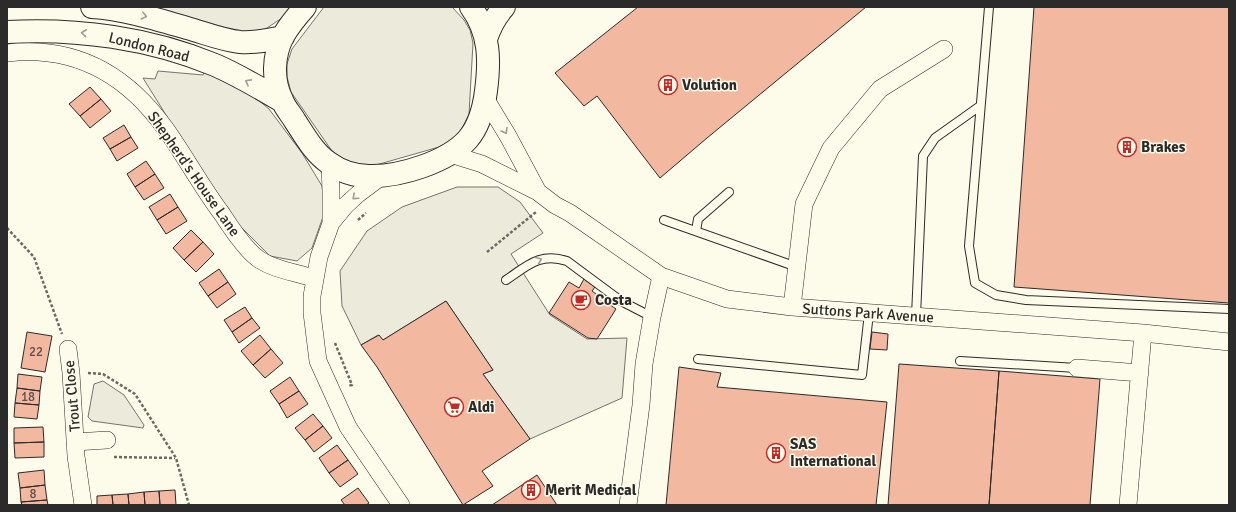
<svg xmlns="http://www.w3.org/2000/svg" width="1236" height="512" viewBox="0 0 1236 512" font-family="Signika,sans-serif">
<rect width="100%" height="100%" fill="#fdfbea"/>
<!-- green -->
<path fill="#ecebdb" stroke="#74746e" d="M 145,7 L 291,7 L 282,18 L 264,30 L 245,33 Z
M 324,7 L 452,7 L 464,20 L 470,30 L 473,43 L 469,114 L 461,131 L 452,140 L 439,147 L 376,165 L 360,166 L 346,161 L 332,151 L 291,92 L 287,77 L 287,64 L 292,49 Z
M 158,71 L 203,75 L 204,72 L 245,89 L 269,109 L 302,153 L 322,186 L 325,211 L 312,248 L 297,261 L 270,256 L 237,223 L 184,144 L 143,78 L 155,79 Z
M 103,381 L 124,395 L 144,425 L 143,428 L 92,421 L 88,417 L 94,384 Z"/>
<!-- parking -->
<path fill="#eceadb" stroke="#74746e" d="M 457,187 L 498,187 L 520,202 L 543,233 L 511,254 L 550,315 L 587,339 L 627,338 L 622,398 L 530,439 L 483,374 L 493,370 L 446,301 L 383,340 L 378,335 L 361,345 L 342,306 L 340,271 L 367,231 L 402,207 Z"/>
<!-- building -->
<path fill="#f2b8a0" stroke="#2b2b2b" d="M 638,7 L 866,7 L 707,138 L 660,178 L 597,96 L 584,106 L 555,73 Z
M 1034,7 L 1229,7 L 1229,303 L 1014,287 Z
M 90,87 L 101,99 L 80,116 L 69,104 Z
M 101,99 L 111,111 L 90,128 L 80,116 Z
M 124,125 L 131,137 L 110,149 L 103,138 Z
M 131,137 L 138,148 L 117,161 L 110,149 Z
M 146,161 L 155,174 L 135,187 L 127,174 Z
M 155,174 L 164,188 L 144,200 L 135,187 Z
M 170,194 L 178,207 L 157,220 L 149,207 Z
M 178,207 L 187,221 L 166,234 L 157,220 Z
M 191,230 L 203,242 L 184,260 L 173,248 Z
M 203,242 L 214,254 L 196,272 L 184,260 Z
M 219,269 L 228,282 L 208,296 L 199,283 Z
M 584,279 L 595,287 L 592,291 L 616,309 L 597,339 L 588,338 L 549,313 L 569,282 L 579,288 Z
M 228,282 L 236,294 L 217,308 L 208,296 Z
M 446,301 L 493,370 L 483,374 L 530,439 L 482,471 L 493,486 L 463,505 L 377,367 L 361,345 L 379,335 L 383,340 Z
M 245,307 L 252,318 L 232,332 L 224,320 Z
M 252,318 L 260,328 L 239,343 L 232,332 Z
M 27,332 L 52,336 L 45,372 L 21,368 Z
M 872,332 L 888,334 L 887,350 L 870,349 Z
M 260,335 L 271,349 L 253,365 L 241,351 Z
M 271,349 L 283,363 L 265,378 L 253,365 Z
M 899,364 L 999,371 L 989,505 L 888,505 Z
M 679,367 L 721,373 L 717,387 L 887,402 L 876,505 L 666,505 Z
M 999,371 L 1100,379 L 1090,505 L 989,505 Z
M 18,374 L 42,377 L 40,391 L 17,388 Z
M 290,377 L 299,391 L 279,404 L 270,391 Z
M 17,388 L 40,391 L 39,405 L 15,403 Z
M 299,391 L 308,404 L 287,418 L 279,404 Z
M 15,403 L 39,405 L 37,419 L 14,417 Z
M 313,414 L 323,426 L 305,440 L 295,428 Z
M 323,426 L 332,438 L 314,452 L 305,440 Z
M 43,427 L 44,442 L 14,443 L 14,428 Z
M 44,442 L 44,457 L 15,458 L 14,443 Z
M 337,445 L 348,460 L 329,473 L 319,458 Z
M 348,460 L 358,474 L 340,487 L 329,473 Z
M 44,470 L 45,485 L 20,488 L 18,473 Z
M 537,475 L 557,505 L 492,505 Z
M 45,485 L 47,500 L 21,502 L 20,488 Z
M 358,488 L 369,503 L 366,505 L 345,505 L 341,500 Z
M 175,490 L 176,505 L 160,505 L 159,491 Z
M 159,491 L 160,505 L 145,505 L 144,492 Z
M 144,492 L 145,505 L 129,505 L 128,494 Z
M 128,494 L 129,505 L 113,505 L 112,495 Z
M 112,495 L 113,505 L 97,505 L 97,496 Z
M 47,500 L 48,505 L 22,505 L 21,502 Z"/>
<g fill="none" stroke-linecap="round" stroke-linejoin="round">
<!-- service casing -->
<g stroke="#2b2b2b" stroke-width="10">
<path id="service" d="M 989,7 L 969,246 L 975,283 L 996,295 L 1026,300 L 1229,309
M 664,220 L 797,267
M 696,231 L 698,219 L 729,192
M 506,280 C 527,266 540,252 567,261 L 621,301 L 652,317
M 916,316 L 923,156 L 935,138 L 980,106
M 698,359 L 862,375 L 869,313
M 960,361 L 1077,368"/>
</g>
<!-- minor casing -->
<g stroke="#2b2b2b" stroke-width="18">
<path id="minor" d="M 7,53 C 74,45 126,74 165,128 C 185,156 201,186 222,214 C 231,228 246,251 260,260 C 277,271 297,272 315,279
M 485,98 L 508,136 L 538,192
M 450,154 L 482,164 L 538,192 L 555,205 L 570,213 L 661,276 L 727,299 L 792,307 L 1143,333 L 1229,342
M 330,164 L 331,192 L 331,223 L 319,257 L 312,296 L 312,313 L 318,361 L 348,427 L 401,505
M 331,223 L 345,206 L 358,194 L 382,176
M 792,307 L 804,204 L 831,148 L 880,89 L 944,49
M 68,349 L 71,373 L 76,456 L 83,505
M 1077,368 L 1140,373
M 75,442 L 107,440
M 628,505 L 641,405 L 644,364 L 652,317 L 661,276
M 1128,505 L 1143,333"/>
</g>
<!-- primary casing -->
<g stroke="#2b2b2b" stroke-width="24">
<path id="primary" d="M 92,7 C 124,9 156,19 187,28 C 205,33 222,40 240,42 C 255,43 269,40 283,37
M 305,7 C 297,16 289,26 283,36 C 273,56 272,80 282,100 C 285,108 291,114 295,121 C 305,136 314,153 329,163 C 340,171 355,176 369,176 C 399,177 448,162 468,139 C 479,126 484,107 486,91 C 490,60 490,33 471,7
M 7,32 C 77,28 150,38 215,65 C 238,75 260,88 282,101
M 486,39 C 490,27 495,17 504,7"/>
</g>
<!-- path -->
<path stroke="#6a6964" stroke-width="2.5" stroke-dasharray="3 2" stroke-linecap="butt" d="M 358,220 L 366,213
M 7,228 L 34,257 L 62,334
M 487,252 L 536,212
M 335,343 L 352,385 L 348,386
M 88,373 L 103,374 L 135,394 L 176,458 L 189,505
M 114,457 L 175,458"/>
<!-- service -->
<use href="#service" stroke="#fdfbea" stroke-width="8"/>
<!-- minor -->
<use href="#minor" stroke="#fdfbea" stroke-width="17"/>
<!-- primary -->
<use href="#primary" stroke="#fdfbea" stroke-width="22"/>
</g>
<!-- one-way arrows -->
<defs><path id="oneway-chevron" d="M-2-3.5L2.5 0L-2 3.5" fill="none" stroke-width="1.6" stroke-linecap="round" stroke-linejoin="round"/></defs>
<g stroke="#9e9d94">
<use href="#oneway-chevron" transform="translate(144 16) rotate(14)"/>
<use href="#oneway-chevron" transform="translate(84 33) rotate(-174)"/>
<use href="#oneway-chevron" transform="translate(248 82) rotate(-152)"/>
<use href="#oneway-chevron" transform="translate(505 131) rotate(59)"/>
<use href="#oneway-chevron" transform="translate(355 197) rotate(138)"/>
<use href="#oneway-chevron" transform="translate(539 260) rotate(-22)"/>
</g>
<!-- icons -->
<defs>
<g id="building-ring" transform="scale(1)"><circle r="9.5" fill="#fdfbea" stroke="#c62828" stroke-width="1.5"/><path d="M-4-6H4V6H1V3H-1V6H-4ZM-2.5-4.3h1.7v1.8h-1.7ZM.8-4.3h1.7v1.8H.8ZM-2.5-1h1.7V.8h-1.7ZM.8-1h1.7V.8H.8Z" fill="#c62828"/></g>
<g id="cafe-ring" transform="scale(1)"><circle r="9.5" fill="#fdfbea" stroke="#c62828" stroke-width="1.5"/><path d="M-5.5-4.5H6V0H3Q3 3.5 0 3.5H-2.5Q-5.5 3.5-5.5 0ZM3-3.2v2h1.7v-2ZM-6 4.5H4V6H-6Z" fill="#c62828"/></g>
<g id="supermarket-ring" transform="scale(1)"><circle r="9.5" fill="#fdfbea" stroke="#c62828" stroke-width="1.5"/><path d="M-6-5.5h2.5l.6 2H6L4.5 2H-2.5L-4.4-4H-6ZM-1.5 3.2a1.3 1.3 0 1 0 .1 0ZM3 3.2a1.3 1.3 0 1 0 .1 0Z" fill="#c62828"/></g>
</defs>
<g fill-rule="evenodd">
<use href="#building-ring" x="668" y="85"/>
<use href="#building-ring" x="1127" y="147"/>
<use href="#cafe-ring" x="581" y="300"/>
<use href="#supermarket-ring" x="454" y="407"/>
<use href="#building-ring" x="776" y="453"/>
<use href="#building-ring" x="531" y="490"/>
</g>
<g text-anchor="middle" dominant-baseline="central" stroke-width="3" stroke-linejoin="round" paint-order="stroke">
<!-- number labels -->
<g font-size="13" fill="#5d4e48">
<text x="36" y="352">22</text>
<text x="28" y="397">18</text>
<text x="33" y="494">8</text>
</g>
<!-- street labels -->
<g font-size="15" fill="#2b2b2b" stroke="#fdfbea">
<text transform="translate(149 47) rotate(14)">London Road</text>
<text transform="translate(194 174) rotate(55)">Shepherd's House Lane</text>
<text transform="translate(868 313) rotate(4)">Suttons Park Avenue</text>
<text transform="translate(72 396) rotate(-95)">Trout Close</text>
</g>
<!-- poi labels -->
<g font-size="15" font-weight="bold" fill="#2b2b2b" stroke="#fdfbea" text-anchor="start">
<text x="682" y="85">Volution</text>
<text x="1141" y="147">Brakes</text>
<text x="595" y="300">Costa</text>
<text x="468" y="407">Aldi</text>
<text x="790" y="444">SAS<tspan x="790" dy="17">International</tspan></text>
<text x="545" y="490">Merit Medical</text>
</g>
</g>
<!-- border -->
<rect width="1236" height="512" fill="none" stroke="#2b2b2b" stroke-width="16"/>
</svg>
